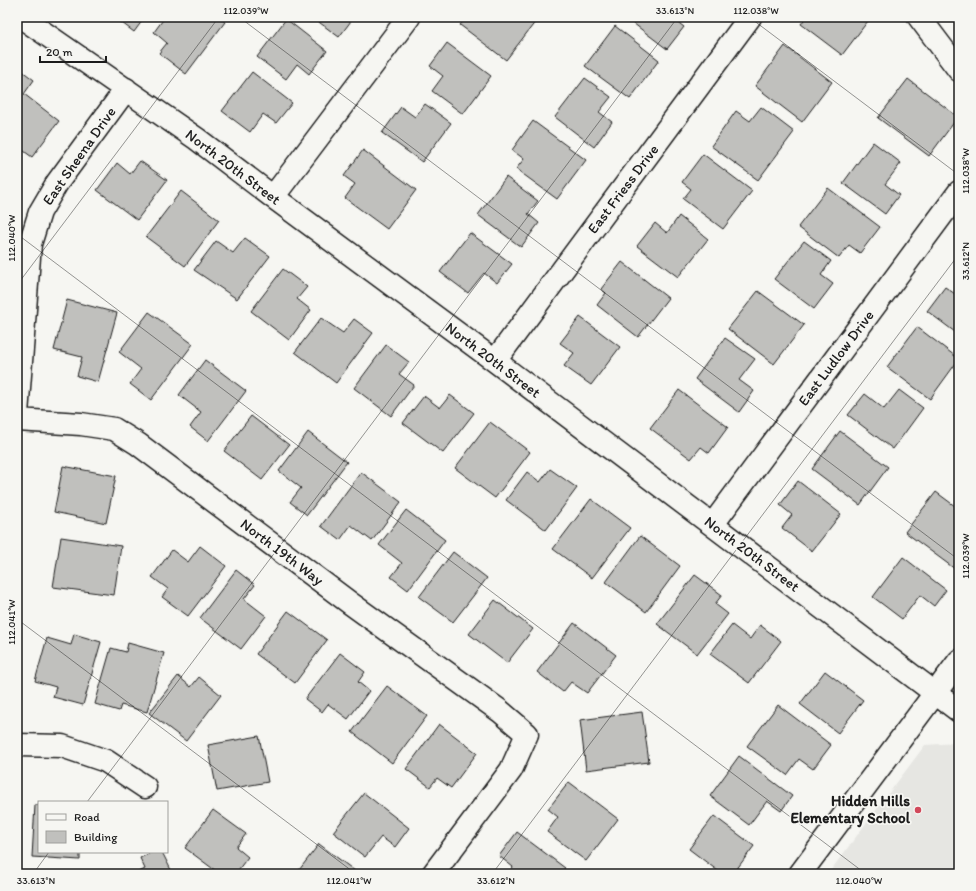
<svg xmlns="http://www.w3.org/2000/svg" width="976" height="891" viewBox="0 0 976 891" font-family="Itim,sans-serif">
<rect width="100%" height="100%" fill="#f6f6f2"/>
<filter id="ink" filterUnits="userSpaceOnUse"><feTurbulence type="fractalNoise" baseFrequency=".025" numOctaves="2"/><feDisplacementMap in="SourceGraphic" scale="8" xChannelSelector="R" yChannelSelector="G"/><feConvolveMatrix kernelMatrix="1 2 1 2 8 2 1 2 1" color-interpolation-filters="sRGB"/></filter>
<g filter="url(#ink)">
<!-- built -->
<path fill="#e6e6e2" d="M 956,743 L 959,745 L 959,874 L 828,874 L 925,745 Z"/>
<!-- building -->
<path fill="#c0c0bd" stroke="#1c1c1c" d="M 114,17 L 145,17 L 134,32 Z
M 165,17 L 218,17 L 225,22 L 186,74 L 159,53 L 167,43 L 154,32 Z
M 312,17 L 354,17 L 339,37 Z
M 466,17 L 530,17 L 536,21 L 506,60 L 460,25 Z
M 625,17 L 671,17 L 684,27 L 667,49 Z
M 806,17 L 871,17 L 842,55 L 801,24 Z
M 286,19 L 327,51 L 309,74 L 297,64 L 286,79 L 257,57 Z
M 615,26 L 659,60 L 630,99 L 585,66 Z
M 447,43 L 491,76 L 463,114 L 432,91 L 443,76 L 430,66 Z
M 785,46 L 832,82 L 802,122 L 755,86 Z
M 17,67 L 34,80 L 24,94 L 59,121 L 32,157 L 17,146 Z
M 252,72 L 292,103 L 276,123 L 263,114 L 250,132 L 222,111 Z
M 585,78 L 611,97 L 599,112 L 612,122 L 594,147 L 555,117 Z
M 908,79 L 958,117 L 929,156 L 878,118 Z
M 425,104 L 451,123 L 422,162 L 382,133 L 401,107 L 415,117 Z
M 761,107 L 794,132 L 758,180 L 711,146 L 736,111 L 750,121 Z
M 533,121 L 586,160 L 557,199 L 516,169 L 524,159 L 512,150 Z
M 873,142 L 901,163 L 885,184 L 899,195 L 885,214 L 843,183 Z
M 363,150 L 416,190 L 387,229 L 345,198 L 355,184 L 344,176 Z
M 703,154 L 752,191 L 723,229 L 683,199 L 691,189 L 682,182 Z
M 140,161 L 167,180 L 137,220 L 97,190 L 117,163 L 130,174 Z
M 506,177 L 538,201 L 528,214 L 539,223 L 521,247 L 478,215 Z
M 828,188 L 880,227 L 860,253 L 849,245 L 839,258 L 798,227 Z
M 181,191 L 219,220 L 185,266 L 146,237 Z
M 679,216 L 708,239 L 678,277 L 637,246 L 655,223 L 667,233 Z
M 470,233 L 512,264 L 497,283 L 484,273 L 468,293 L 440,272 Z
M 245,238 L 270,256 L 237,299 L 194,270 L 216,241 L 233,253 Z
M 804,241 L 831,261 L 821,275 L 833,284 L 814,309 L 774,279 Z
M 622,262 L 668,298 L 638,337 L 597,305 L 606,293 L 601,289 Z
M 283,269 L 307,287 L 297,299 L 311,310 L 289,340 L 251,311 Z
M 945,287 L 958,296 L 959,295 L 959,335 L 927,311 Z
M 758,291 L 804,325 L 774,364 L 728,329 Z
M 67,300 L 117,313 L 98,382 L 77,376 L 82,357 L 54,350 Z
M 149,312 L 193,344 L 151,400 L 130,384 L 141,369 L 119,352 Z
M 580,317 L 620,347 L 591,385 L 564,366 L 574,353 L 560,343 Z
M 321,318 L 343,333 L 354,319 L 373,333 L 336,383 L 295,352 Z
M 917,327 L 959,359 L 930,399 L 887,367 Z
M 725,338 L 755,359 L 739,380 L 754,391 L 739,412 L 695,379 Z
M 386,345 L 409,362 L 399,374 L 414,385 L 391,416 L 354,388 Z
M 205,360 L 246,391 L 208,441 L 190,427 L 201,412 L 179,395 Z
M 679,390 L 728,427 L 709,453 L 701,447 L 691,459 L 650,428 Z
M 899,390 L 923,408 L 893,449 L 848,415 L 865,394 L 884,409 Z
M 450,395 L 474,413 L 443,453 L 403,423 L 424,396 L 440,408 Z
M 251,416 L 289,445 L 262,480 L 224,451 Z
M 490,422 L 530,452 L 495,498 L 455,468 Z
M 840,431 L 888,467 L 860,505 L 812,469 Z
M 308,432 L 347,462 L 307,515 L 290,502 L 301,488 L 279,471 Z
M 63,466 L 116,476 L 106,523 L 54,512 Z
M 550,469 L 577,488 L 546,530 L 506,500 L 527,472 L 540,482 Z
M 361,472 L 401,502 L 372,541 L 351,525 L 340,540 L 321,526 Z
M 798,481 L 841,514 L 812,551 L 782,528 L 792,515 L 780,505 Z
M 936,492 L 959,509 L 959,572 L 905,532 Z
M 591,499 L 630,528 L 592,578 L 553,549 Z
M 406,510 L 445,540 L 408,590 L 391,577 L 402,563 L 379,545 Z
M 640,536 L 680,566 L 646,612 L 606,582 Z
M 61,537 L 121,546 L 114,595 L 53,587 Z
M 200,546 L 226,566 L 188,616 L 162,597 L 168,589 L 152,577 L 172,550 L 188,562 Z
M 453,552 L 487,578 L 453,622 L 419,597 Z
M 903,557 L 946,590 L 934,606 L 920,595 L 902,619 L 873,597 Z
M 236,570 L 255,585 L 244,599 L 266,616 L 241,649 L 200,618 Z
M 695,575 L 722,595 L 715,604 L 728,614 L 697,654 L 657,624 Z
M 495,600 L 533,629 L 507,663 L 469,634 Z
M 288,611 L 327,640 L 295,683 L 256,654 Z
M 574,623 L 616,655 L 587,693 L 571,682 L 563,692 L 537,672 Z
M 732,625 L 750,639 L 760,625 L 781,641 L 749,683 L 710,654 Z
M 74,634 L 101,642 L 83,705 L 53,697 L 56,687 L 35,681 L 47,638 L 71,645 Z
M 128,643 L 164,653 L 147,712 L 121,705 L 119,711 L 95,704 L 111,648 L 126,652 Z
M 340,653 L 365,672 L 358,682 L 369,691 L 348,719 L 328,704 L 322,712 L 305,699 Z
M 825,671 L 863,700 L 838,733 L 800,704 Z
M 178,676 L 191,687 L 199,677 L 221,695 L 186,741 L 149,713 Z
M 387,686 L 427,716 L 392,763 L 352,732 Z
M 778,705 L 831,745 L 813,769 L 799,759 L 787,775 L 747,746 Z
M 642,712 L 649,762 L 586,770 L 580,720 Z
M 439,724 L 477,753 L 451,788 L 437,778 L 430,787 L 406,769 Z
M 259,736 L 268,782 L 217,791 L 208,745 Z
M 739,756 L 792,796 L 781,811 L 767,801 L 749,825 L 710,796 Z
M 569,782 L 618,819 L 586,861 L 547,832 L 558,817 L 548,809 Z
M 364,793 L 409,828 L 395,847 L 381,837 L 365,857 L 333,832 Z
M 35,805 L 39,805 L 39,852 L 80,852 L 80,860 L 32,857 Z
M 213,810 L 246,834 L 236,847 L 248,857 L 235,874 L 220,874 L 185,848 Z
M 714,816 L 754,846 L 733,874 L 722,874 L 689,849 Z
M 517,832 L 565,868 L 560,874 L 508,874 L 513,867 L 499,856 Z
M 319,844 L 359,874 L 296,874 Z
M 152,852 L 162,852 L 173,874 L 135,874 L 145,869 L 140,858 Z"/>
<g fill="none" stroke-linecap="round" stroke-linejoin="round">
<!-- minor casing -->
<g stroke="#1c1c1c" stroke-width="25">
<path id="minor" d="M 21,17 L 197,139 L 273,197 L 495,361 L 959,711
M 919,17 L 959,70
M 273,197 L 409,17
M 495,361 L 750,17
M 17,414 L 30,244 L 40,212 L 57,183 L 126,89
M 17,420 L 81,424 L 114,429 L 138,444 L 350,603 L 500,711 L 527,734 L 511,770 L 433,874
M 713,524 L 959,192
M 17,745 L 62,746 L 106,761 L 145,787
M 800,874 L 959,661"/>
</g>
<!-- minor -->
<use href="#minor" stroke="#f6f6f2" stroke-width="22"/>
</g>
</g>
<!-- ticks -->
<path fill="none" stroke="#1c1c1c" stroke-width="1" stroke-opacity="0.45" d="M 239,17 L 959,560M 749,17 L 959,175M 17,234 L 866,874M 17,285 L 219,17M 17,619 L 356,874M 87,802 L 678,17M 33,874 L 49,852M 492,874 L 959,254M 952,874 L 959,864"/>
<!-- markers -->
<circle fill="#d1495b" stroke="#f6f6f2" stroke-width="1.5" cx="918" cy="810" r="4"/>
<g text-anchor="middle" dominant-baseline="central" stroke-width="3.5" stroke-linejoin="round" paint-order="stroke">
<!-- street labels -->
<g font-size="15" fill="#1c1c1c" stroke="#f6f6f2">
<text transform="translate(79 156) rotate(-55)">East Sheena Drive</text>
<text transform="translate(233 167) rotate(37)">North 20th Street</text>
<text transform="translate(623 189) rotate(-53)">East Friess Drive</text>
<text transform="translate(836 358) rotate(-53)">East Ludlow Drive</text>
<text transform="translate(493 360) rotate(37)">North 20th Street</text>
<text transform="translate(282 552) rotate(37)">North 19th Way</text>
<text transform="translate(752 554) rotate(37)">North 20th Street</text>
</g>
<!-- poi labels -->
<g font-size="15" font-weight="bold" fill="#1c1c1c" stroke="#f6f6f2" text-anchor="end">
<text x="910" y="801">Hidden Hills<tspan x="910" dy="17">Elementary School</tspan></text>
</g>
</g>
<!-- margin -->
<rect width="976" height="891" fill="none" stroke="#f6f6f2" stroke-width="44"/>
<!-- legend -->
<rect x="38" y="801" width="130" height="52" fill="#f6f6f2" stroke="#9f9f9c"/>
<rect x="46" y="814" width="20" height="6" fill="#f6f6f2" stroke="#9f9f9c"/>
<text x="74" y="821" font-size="12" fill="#1c1c1c">Road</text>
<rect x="46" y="831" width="20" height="12" fill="#c0c0bd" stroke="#9f9f9c"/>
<text x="74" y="841" font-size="12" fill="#1c1c1c">Building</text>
<!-- scale -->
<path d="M40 56v6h66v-6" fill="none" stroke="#1c1c1c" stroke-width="2"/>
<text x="46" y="56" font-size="12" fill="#1c1c1c" stroke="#f6f6f2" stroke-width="3" paint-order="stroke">20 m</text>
<rect x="22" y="22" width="932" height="847" fill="none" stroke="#1c1c1c" stroke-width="1.5"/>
<g font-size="10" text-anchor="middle" fill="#1c1c1c">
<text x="246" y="14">112.039°W</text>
<text x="675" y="14">33.613°N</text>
<text x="756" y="14">112.038°W</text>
<text transform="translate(965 171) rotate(-90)" y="4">112.038°W</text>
<text transform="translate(11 238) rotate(-90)" y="4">112.040°W</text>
<text transform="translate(965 261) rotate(-90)" y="4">33.612°N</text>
<text transform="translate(965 556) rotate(-90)" y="4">112.039°W</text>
<text transform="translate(11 622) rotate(-90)" y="4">112.041°W</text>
<text x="36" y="884">33.613°N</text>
<text x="349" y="884">112.041°W</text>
<text x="496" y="884">33.612°N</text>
<text x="859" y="884">112.040°W</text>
</g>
</svg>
